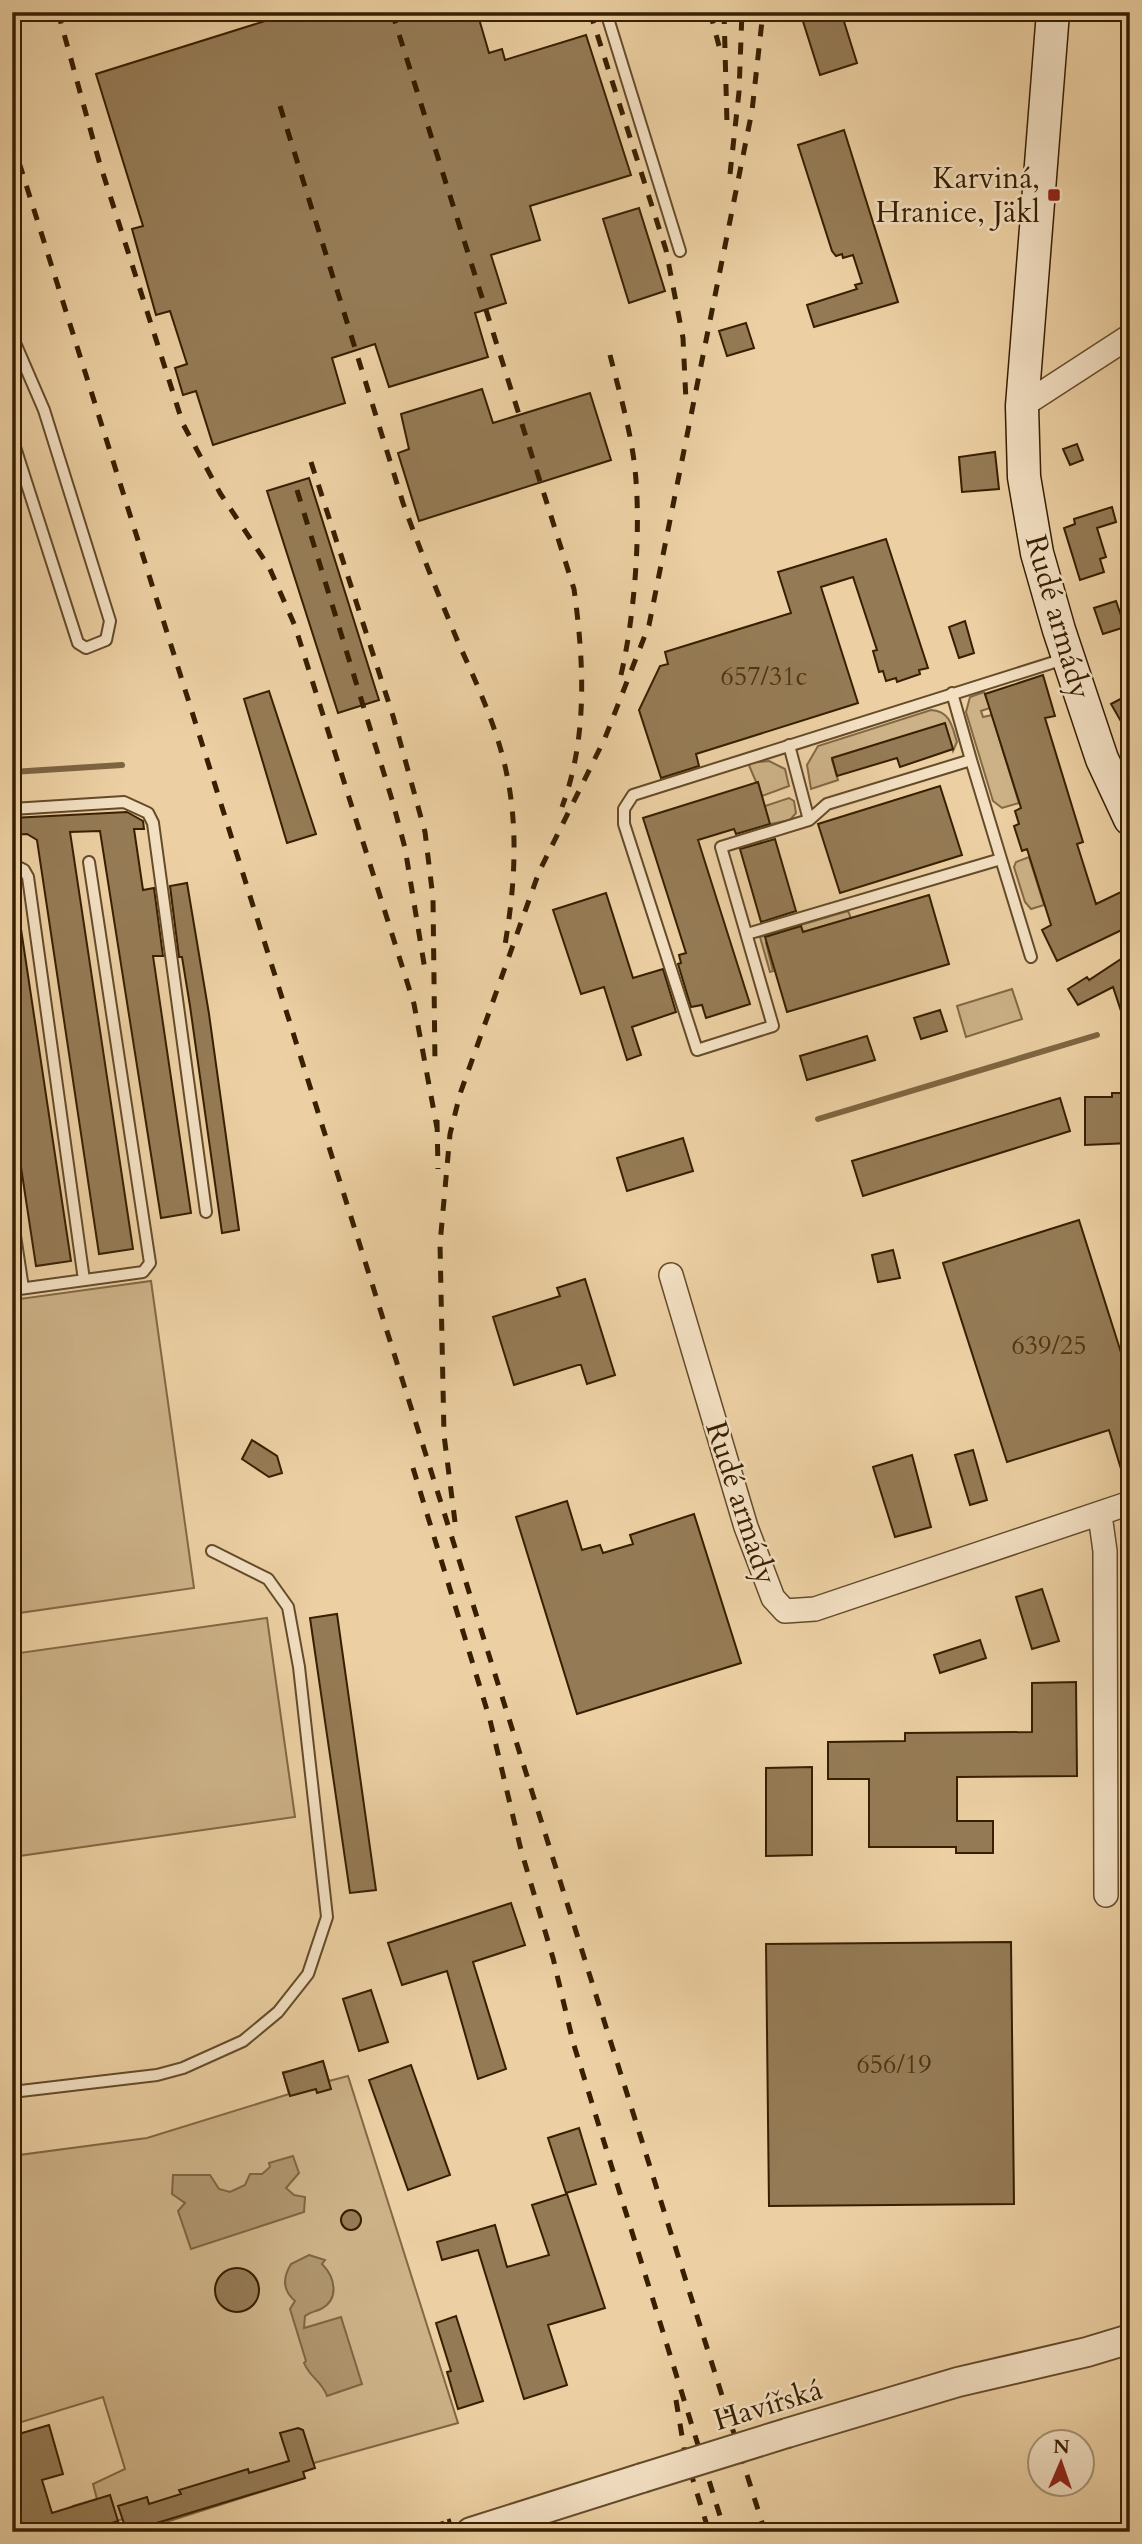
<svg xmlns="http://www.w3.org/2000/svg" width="1142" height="2544" viewBox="0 0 1142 2544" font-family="Cardo,serif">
<rect width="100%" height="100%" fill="#ecd0a3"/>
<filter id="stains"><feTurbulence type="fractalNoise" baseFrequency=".00286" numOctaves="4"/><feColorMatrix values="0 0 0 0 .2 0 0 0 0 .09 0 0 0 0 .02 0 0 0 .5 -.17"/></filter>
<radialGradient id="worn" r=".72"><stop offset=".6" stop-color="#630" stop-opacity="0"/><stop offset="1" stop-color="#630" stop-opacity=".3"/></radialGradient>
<!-- green -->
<path fill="#cdb287" stroke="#826844" stroke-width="2" d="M 984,692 L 990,708 L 981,711 L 983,717 L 992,715 L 1019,803 L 1002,808 L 993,801 L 966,712 L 970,697 Z
M 931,710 C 950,711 952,726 957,742 L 953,751 L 944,724 L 832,760 L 838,780 L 811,789 L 807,765 L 818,746 Z
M 769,761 L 785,769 L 789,786 L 762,796 L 748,763 Z
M 789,798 L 794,801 L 796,813 L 790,820 L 756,827 L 765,806 Z
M 1029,857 L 1044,905 L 1031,909 L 1025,902 L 1014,867 L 1016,862 Z
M 848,911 L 851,918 L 766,943 L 773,971 L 770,972 L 760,937 Z
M 1012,989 L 1022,1019 L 966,1037 L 957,1006 Z
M 151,1281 L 194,1588 L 12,1614 L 12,1300 Z
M 267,1618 L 295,1817 L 12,1857 L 12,1654 Z
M 323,2061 L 329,2081 L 348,2076 L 458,2423 L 314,2463 L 303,2472 L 305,2478 L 135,2532 L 127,2532 L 123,2519 L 81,2532 L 73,2506 L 97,2499 L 93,2484 L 125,2469 L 103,2397 L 12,2425 L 12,2156 L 147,2138 L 289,2094 L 283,2072 L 310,2068 L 310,2065 Z"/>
<!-- water -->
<path fill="#ae946c" stroke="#7e6541" stroke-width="2" d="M 293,2156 L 299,2173 L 286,2188 L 294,2195 L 305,2197 L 304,2212 L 191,2249 L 178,2211 L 185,2203 L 172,2194 L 173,2175 L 210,2175 L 219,2189 L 230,2192 L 245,2185 L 250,2174 L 262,2174 L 270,2167 L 269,2163 Z
M 309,2255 L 325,2260 L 322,2264 C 335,2277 340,2299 321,2309 C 314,2312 310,2312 305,2316 L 304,2328 L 341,2317 L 362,2384 L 327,2396 C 322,2381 310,2378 304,2363 L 306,2361 L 290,2309 L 295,2301 C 282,2290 283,2277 291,2264 Z"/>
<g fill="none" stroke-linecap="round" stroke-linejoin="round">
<!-- stream -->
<path stroke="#7e6541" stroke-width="6" d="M 12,772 L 122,765
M 818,1119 L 1097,1035"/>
</g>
<!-- building -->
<path fill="#957b55" stroke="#371f00" stroke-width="2" d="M 294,12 L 477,12 L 489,53 L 502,49 L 505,60 L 586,35 L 631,175 L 530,206 L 540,240 L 491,255 L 506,303 L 475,313 L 488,357 L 389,387 L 375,344 L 332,358 L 345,403 L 213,445 L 196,391 L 183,395 L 175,368 L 187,364 L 170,311 L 156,315 L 132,229 L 143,226 L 96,74 Z
M 800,12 L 841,12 L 857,63 L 820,75 Z
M 844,130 L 898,302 L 814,327 L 807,305 L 857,289 L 855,285 L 862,283 L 853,255 L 843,258 L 842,254 L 836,256 L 832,251 L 798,145 Z
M 639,208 L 665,291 L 629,303 L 603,219 Z
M 746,323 L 754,348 L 727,356 L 719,331 Z
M 482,389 L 493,423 L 590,393 L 611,460 L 419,521 L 398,453 L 409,449 L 401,414 Z
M 1077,444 L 1083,460 L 1070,465 L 1063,449 Z
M 995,452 L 999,489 L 962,492 L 959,457 Z
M 309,478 L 379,700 L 338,713 L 267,491 Z
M 1112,507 L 1116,522 L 1097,528 L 1106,557 L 1100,559 L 1104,572 L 1080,580 L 1064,528 L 1075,524 L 1074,519 Z
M 886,539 L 928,668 L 919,670 L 920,674 L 897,682 L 896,678 L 886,681 L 883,671 L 879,672 L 873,651 L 877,650 L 853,577 L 821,587 L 858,703 L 696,754 L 699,766 L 661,778 L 639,710 L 660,666 L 668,664 L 665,652 L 791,613 L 778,572 Z
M 1116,601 L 1125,627 L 1103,634 L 1094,608 Z
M 965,621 L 974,653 L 959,658 L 949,627 Z
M 1043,675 L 1055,716 L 1045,718 L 1083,842 L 1077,844 L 1096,904 L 1123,891 L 1130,905 L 1130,926 L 1057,961 L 1042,930 L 1051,925 L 1027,849 L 1022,851 L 1014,826 L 1019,824 L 1015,811 L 1021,808 L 985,694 Z
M 269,691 L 316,834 L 287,843 L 244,699 Z
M 1130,694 L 1130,737 L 1111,704 Z
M 945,723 L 953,749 L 900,767 L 897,758 L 837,776 L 832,758 Z
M 758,782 L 770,824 L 736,834 L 734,829 L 698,840 L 750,1004 L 706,1018 L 702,1005 L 691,1007 L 678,964 L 681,963 L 679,955 L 686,953 L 643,818 Z
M 940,786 L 962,855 L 840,893 L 818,824 Z
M 127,812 L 143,821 L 144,829 L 134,829 L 143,890 L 154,888 L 163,956 L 153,956 L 191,1213 L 161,1218 L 100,831 L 70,832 L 133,1249 L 99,1254 L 37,840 L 27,834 L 12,835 L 12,818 Z
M 775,839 L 796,911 L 761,922 L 740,849 Z
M 187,883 L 209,1014 L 239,1230 L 222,1233 L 190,1006 L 182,957 L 179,957 L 170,886 Z
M 606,893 L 633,978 L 663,969 L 676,1012 L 632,1027 L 641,1055 L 627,1060 L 604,987 L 581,994 L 553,910 Z
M 929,895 L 949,964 L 787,1012 L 765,937 L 801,926 L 803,932 Z
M 12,929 L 21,929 L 71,1261 L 36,1266 L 12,1108 Z
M 1130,953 L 1130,1028 L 1127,1029 L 1113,987 L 1078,1005 L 1068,989 L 1087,977 L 1089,980 Z
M 940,1010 L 947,1031 L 921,1039 L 914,1018 Z
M 867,1036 L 875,1060 L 807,1080 L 800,1056 Z
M 1112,1093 L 1130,1093 L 1130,1143 L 1085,1145 L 1085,1097 L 1112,1097 Z
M 1060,1098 L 1070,1131 L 863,1196 L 852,1161 Z
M 683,1138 L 693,1171 L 627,1191 L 617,1158 Z
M 1079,1220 L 1130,1381 L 1130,1484 L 1126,1485 L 1109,1430 L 1007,1462 L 943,1263 Z
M 893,1250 L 900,1278 L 878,1282 L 872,1255 Z
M 585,1279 L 615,1375 L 587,1384 L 581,1365 L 578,1365 L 514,1385 L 493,1317 L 560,1296 L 557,1288 Z
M 252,1440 L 277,1456 L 282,1473 L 269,1477 L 242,1459 Z
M 973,1450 L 987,1500 L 970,1505 L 955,1455 Z
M 912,1455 L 931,1527 L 895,1537 L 873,1467 Z
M 567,1501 L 582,1550 L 600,1545 L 603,1553 L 633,1544 L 630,1535 L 694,1514 L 741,1663 L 577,1714 L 516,1517 Z
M 1042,1589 L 1059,1641 L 1032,1649 L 1016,1597 Z
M 337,1614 L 376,1890 L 350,1893 L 310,1618 Z
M 980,1640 L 986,1658 L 940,1673 L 934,1655 Z
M 1076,1682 L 1077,1776 L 957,1777 L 957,1821 L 993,1821 L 993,1853 L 956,1853 L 956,1847 L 869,1847 L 869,1779 L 828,1779 L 828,1742 L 905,1741 L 905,1733 L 1032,1732 L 1032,1683 Z
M 812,1767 L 812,1855 L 766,1856 L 766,1768 Z
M 511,1903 L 525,1945 L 473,1962 L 506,2069 L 478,2079 L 447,1971 L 402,1985 L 388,1943 Z
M 1011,1942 L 1014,2204 L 769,2206 L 766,1944 Z
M 371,1990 L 388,2042 L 359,2051 L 343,1999 Z
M 323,2061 L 331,2089 L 317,2093 L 316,2089 L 290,2096 L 283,2073 Z
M 411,2065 L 450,2175 L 408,2190 L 369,2080 Z
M 579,2128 L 596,2184 L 566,2193 L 548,2138 Z
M 567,2194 L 605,2308 L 548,2325 L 567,2385 L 524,2399 L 478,2250 L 442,2260 L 437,2242 L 495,2225 L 507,2267 L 549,2255 L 532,2205 Z
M341 2220a10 10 0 1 1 20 0a10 10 0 1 1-20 0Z
M215 2290a22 22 0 1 1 44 0a22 22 0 1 1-44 0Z
M 456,2316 L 483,2401 L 458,2409 L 447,2372 L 451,2371 L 436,2323 Z
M 49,2425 L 63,2474 L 42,2480 L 52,2513 L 110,2495 L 118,2521 L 84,2532 L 12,2532 L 12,2436 Z
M 298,2428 L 303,2430 L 315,2468 L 303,2472 L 305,2478 L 127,2532 L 118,2506 L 147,2497 L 149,2504 L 181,2494 L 179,2490 L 248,2469 L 249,2473 L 289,2461 L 280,2433 Z"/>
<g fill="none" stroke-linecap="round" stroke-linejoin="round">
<!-- service casing -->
<g stroke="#644b29" stroke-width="14">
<path id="service" d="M 606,12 L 680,251
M 12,336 L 44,410 L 110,621 L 106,640 L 86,648 L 78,643 L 12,438
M 952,693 L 971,760 L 827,804 L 809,820 L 721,847 L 773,1026 L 697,1050 L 624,824 L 624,809 L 633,795 L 1064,659
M 789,745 L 809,820
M 12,809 L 124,802 L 148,813 L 153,823 L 206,1212
M 1001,859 L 1031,957
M 12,864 L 24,870 L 28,877 L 84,1280
M 747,934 L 1001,859 L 971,760
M 12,1216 L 23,1288
M 12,1290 L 143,1272 L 150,1263 L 89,862
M 12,2092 L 157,2075 L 183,2068 L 243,2041 L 278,2012 L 308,1974 L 327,1917 L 299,1667 L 288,1607 L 268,1579 L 212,1551"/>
</g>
<!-- minor casing -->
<g stroke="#644b29" stroke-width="26">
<path id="minor" d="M 1022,406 L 1130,336
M 671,1275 L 746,1527 L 773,1598 L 785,1611 L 815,1609 L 1130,1503
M 1100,1515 L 1105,1551 L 1106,1895"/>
</g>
<!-- tertiary casing -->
<g stroke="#644b29" stroke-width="32">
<path id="tertiary" d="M 787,2433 L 958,2382 L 1087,2352 L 1130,2339
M 471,2532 L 642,2478"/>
</g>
<!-- secondary casing -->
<g stroke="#371f00" stroke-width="35">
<path id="secondary" d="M 1053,12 L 1022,406 L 1024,477 L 1037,553 L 1059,630 L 1102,759 L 1130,819"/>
</g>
<!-- path -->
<path stroke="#371f00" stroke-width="3.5" stroke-dasharray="5 3.5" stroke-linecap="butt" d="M 415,2532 L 451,2520"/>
<!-- service -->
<use href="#service" stroke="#f3e0c3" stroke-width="10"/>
<!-- minor -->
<use href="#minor" stroke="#f3e0c3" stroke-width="23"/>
<!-- tertiary -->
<use href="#tertiary" stroke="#f3e0c3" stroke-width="28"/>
<!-- secondary -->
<use href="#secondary" stroke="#f3e0c3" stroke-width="32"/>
<!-- rail -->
<path stroke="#371f00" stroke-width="5" stroke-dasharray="12 12" stroke-linecap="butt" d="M 58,12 L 99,161 L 183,424 L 220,493 L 269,567 L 295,626 L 414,1004 L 437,1128
M 392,12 L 574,589 C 584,662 588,737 562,807
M 590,12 L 666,250 L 683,338 L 686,401
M 710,12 L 719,46
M 724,12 L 727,124
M 280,106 L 403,503 C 420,550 439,596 458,642 C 476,682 495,723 505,766 C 519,826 515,885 505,945
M 12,140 L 765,2532
M 730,174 L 739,92 L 742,12
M 610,355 C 618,387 628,421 633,454 C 643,517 635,621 619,683
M 311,462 L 393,716 L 425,832 L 433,898 L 435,1064
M 297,490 L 393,803 L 405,848 L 426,976
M 437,1120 L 438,1169
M 413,1468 L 490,1720 L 521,1850 L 553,1958 L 573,2042 L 725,2532
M 455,1522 L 444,1435 L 440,1244 L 450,1134 L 460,1094 L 539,872 L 605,738 L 649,625 L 752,111 L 763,12
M 676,2400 L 685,2454 L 709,2532"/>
<!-- tertiary-bridge casing -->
<g stroke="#644b29" stroke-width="32" stroke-linecap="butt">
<path id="tertiary-bridge" d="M 642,2478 L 787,2433"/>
</g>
<!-- tertiary-bridge -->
<use href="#tertiary-bridge" stroke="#f3e0c3" stroke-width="28"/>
</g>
<!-- markers -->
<rect fill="#8f2418" stroke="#f3e0c3" stroke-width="2.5" x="1047" y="188" width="14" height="14" rx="3.5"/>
<g text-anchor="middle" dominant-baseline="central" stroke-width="5" stroke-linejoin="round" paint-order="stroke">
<!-- number labels -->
<g font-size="26" fill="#4e3615">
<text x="764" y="676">657/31c</text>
<text x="1049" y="1345">639/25</text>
<text x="894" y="2064">656/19</text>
</g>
<!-- poi labels -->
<g font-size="30" fill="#371f00" stroke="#f3e0c3" text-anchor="end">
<text x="1040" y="178">Karviná,<tspan x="1040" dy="34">Hranice, Jäkl</tspan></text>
</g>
<!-- street labels -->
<g font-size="30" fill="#371f00" stroke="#f3e0c3">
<text transform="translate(1058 617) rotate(74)">Rudé armády</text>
<text transform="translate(741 1503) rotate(72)">Rudé armády</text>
<text transform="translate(768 2405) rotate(-17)">Havířská</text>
</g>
</g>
<!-- margin -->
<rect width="1142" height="2544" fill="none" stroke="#ecd0a3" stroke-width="42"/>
<rect x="14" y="14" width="1114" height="2516" fill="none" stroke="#371f00" stroke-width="3.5"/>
<rect x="21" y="21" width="1100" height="2502" fill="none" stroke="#371f00" stroke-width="2"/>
<!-- north arrow -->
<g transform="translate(1061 2463) rotate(2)"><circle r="33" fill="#f3e0c3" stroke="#a89375" stroke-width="2"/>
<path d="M0-5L12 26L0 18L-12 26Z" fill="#8f2418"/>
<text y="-10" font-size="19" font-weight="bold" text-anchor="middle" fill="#371f00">N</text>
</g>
<rect width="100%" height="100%" filter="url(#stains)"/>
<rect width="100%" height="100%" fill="url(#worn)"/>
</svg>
